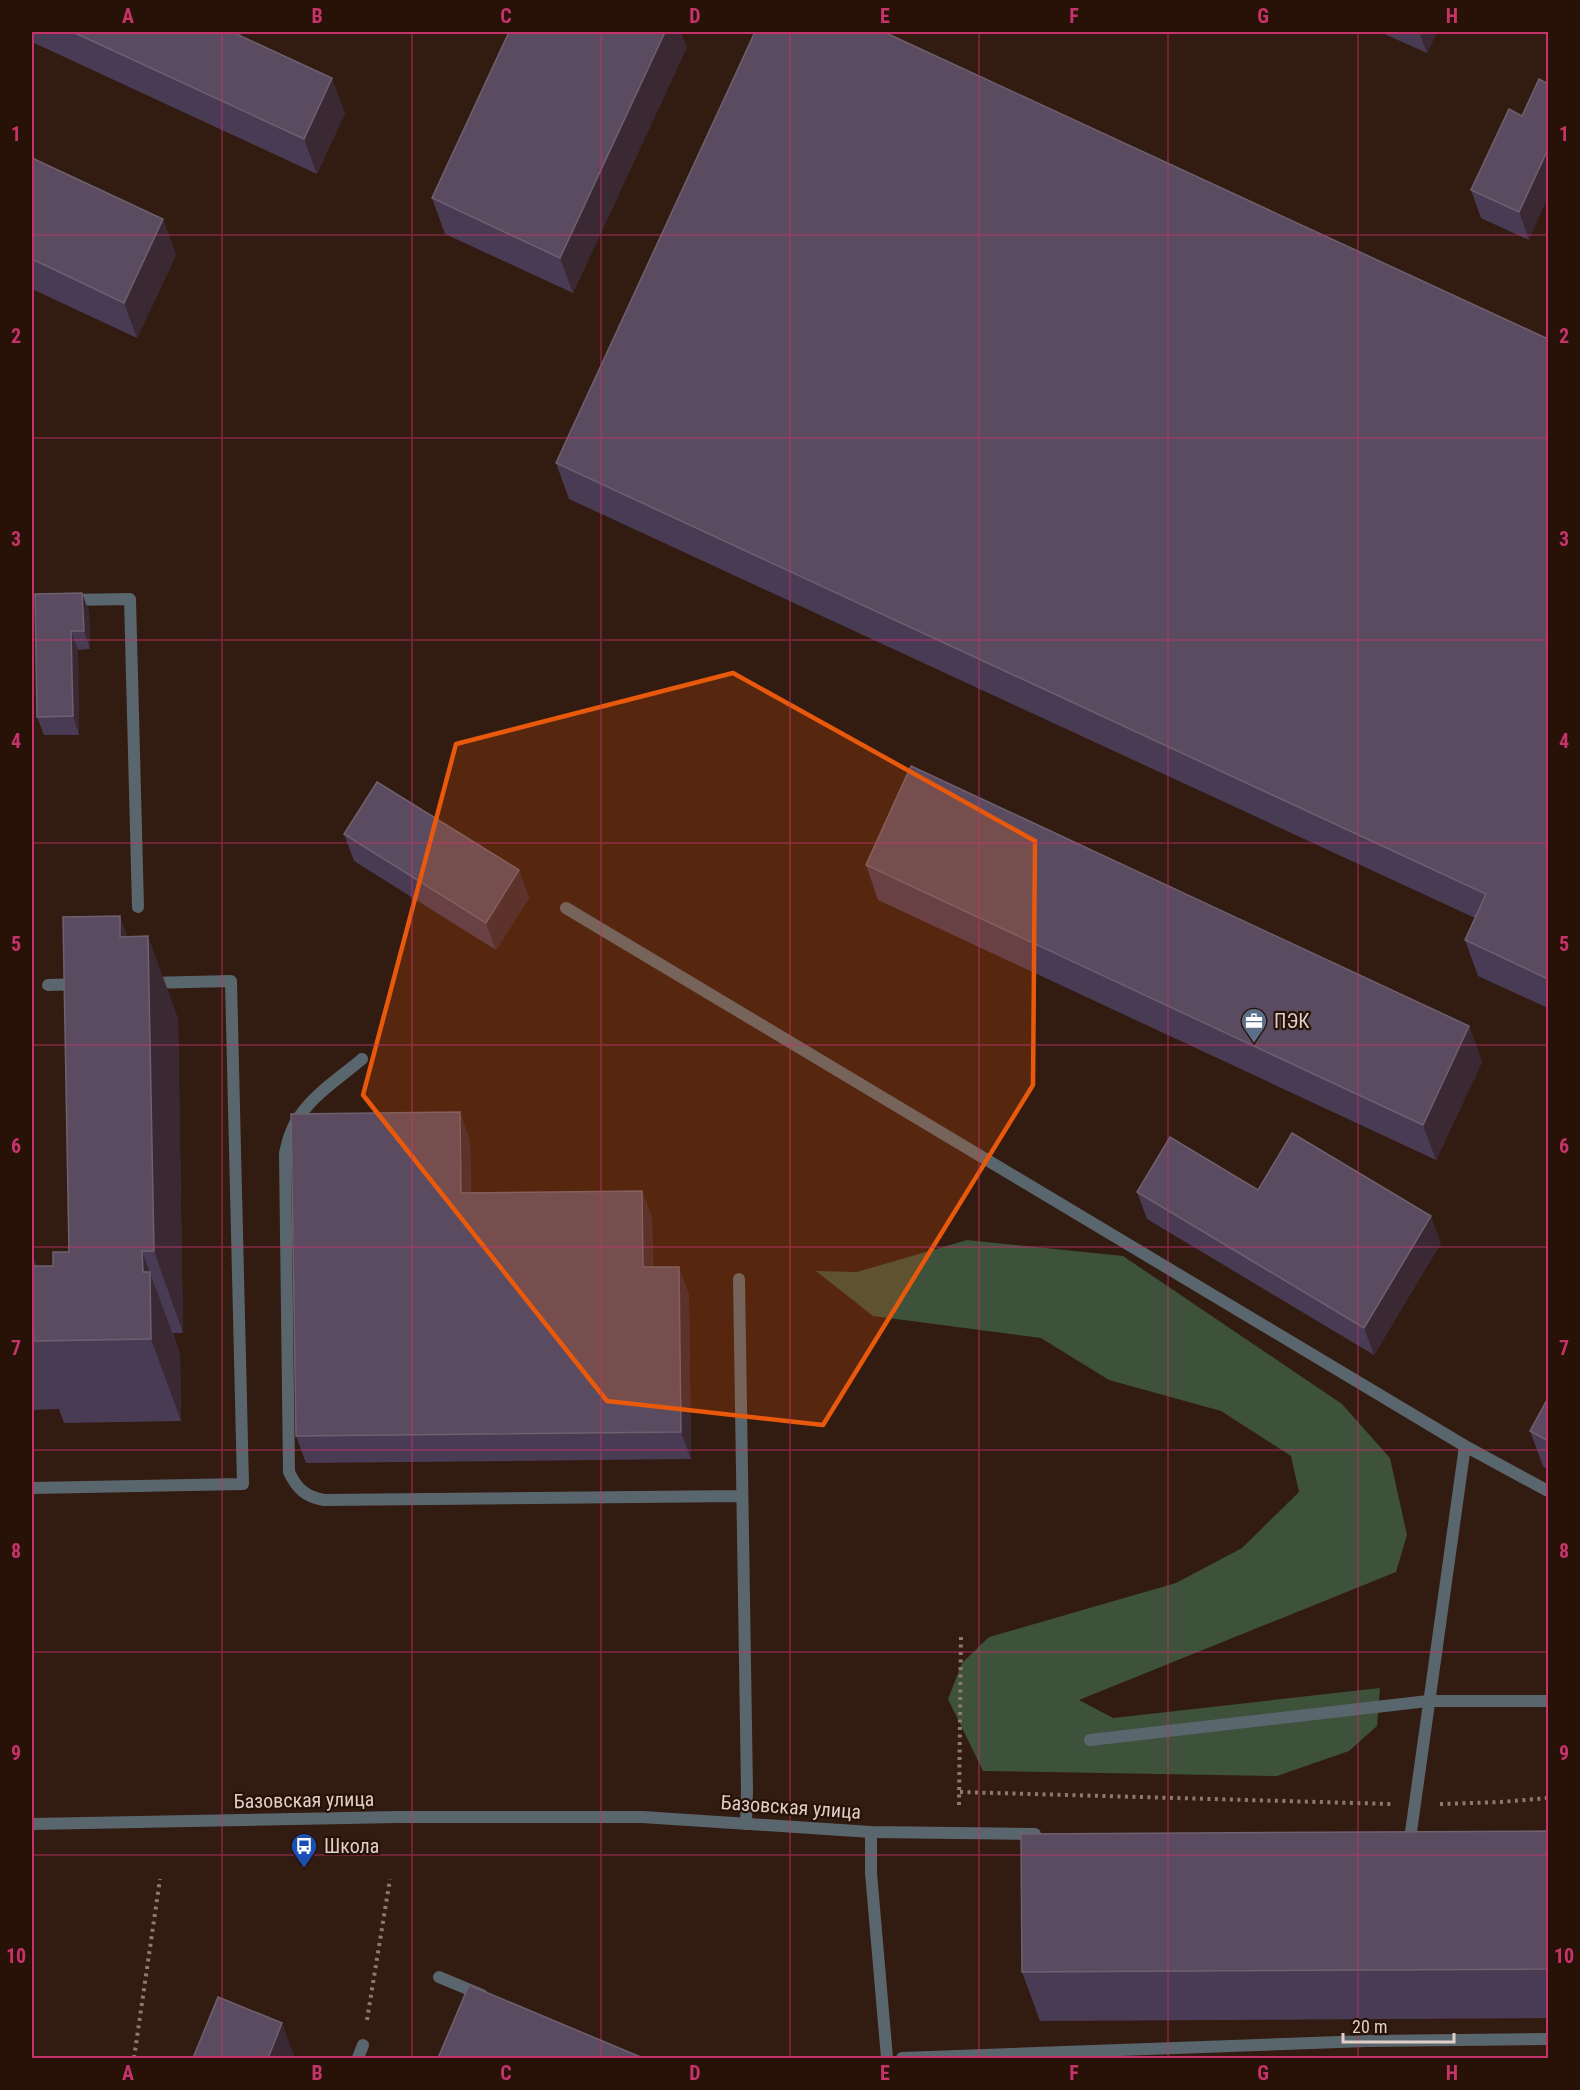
<svg xmlns="http://www.w3.org/2000/svg" width="1580" height="2090" viewBox="0 0 1580 2090" font-family="'Roboto Condensed',sans-serif">
<rect width="100%" height="100%" fill="#321b10"/>
<!-- green -->
<path fill="#3d513b" d="M 967,1240 L 1123,1256 L 1342,1404 L 1390,1458 L 1407,1535 L 1396,1572 L 1079,1700 L 1113,1718 L 1380,1688 L 1377,1726 L 1349,1751 L 1277,1776 L 983,1771 L 948,1699 L 962,1663 L 989,1637 L 1176,1583 L 1242,1548 L 1299,1492 L 1291,1456 L 1221,1411 L 1109,1380 L 1041,1338 L 873,1316 L 816,1271 L 857,1272 Z"/>
<g fill="none" stroke-linecap="round" stroke-linejoin="round">
<!-- path -->
<path stroke="#8c7970" stroke-width="4" stroke-dasharray="3 4.5" stroke-linecap="butt" d="M 960,1792 L 1391,1804
M 1440,1804 L 1500,1802 L 1548,1798
M 959,1805 L 961,1635
M 367,2020 L 390,1879
M 134,2058 L 160,1879"/>
<!-- service -->
<path stroke="#5a666d" stroke-width="12" d="M 70,600 L 130,599 L 138,907
M 566,908 L 1465,1446 L 1548,1491
M 48,985 L 80,984
M 362,1059 C 341,1077 314,1094 299,1117 C 291,1128 288,1140 285,1153 L 289,1472 C 297,1489 306,1497 324,1500 L 741,1496
M 739,1279 L 747,1790 L 746,1824
M 32,1488 L 243,1484 L 231,981 L 148,983
M 1090,1740 L 1428,1701 L 1548,1701
M 871,1832 L 871,1873 L 887,2058
M 1410,1839 L 1465,1446
M 439,1977 L 482,1995
M 358,2058 L 363,2045
M 902,2058 L 1367,2041 L 1548,2039"/>
<!-- minor -->
<path stroke="#5a666d" stroke-width="12" d="M 32,1824 L 399,1817 L 642,1817 L 871,1832 L 1035,1834"/>
</g>
<!-- wall -->
<path fill="#4a3b54" d="M 32,32 L 243,32 L 241,36 L 345,113 L 317,174 L 32,42 Z
M 1380,32 L 1437,32 L 1427,53 Z
M 687,47 L 573,293 L 445,234 L 432,198 Z
M 1522,116 L 1529,240 L 1481,218 L 1471,190 Z
M 32,158 L 163,219 L 176,255 L 137,338 L 32,289 Z
M 1548,339 L 1548,1008 L 1478,976 L 1465,940 L 1475,918 L 569,499 L 556,463 Z
M 82,593 L 89,612 L 90,649 L 78,650 L 79,735 L 44,735 L 37,717 Z
M 344,834 L 519,870 L 529,898 L 496,950 L 354,861 Z
M 866,865 L 1469,1026 L 1482,1062 L 1436,1160 L 878,900 Z
M 127,937 L 178,1018 L 183,1333 L 173,1333 L 180,1354 L 181,1421 L 64,1423 L 59,1409 L 32,1410 L 32,1255 L 37,1266 L 53,1266 L 69,1252 Z
M 470,1140 L 471,1193 L 642,1191 L 652,1218 L 653,1267 L 689,1294 L 691,1459 L 306,1463 L 296,1436 Z
M 1258,1190 L 1441,1243 L 1374,1355 L 1147,1219 L 1137,1192 Z
M 1548,1398 L 1548,1470 L 1543,1466 L 1530,1431 Z
M 1548,1831 L 1548,2018 L 1040,2021 L 1022,1972 Z"/>
<!-- shaded-wall -->
<path fill="#3a2833" d="M 220,32 L 243,32 L 230,60 Z
M 665,32 L 681,32 L 687,47 L 573,293 L 560,258 Z
M 1419,32 L 1437,32 L 1427,53 Z
M 332,78 L 345,113 L 317,174 L 304,139 Z
M 1548,149 L 1548,197 L 1529,240 L 1519,212 Z
M 163,219 L 176,255 L 137,338 L 124,303 Z
M 82,593 L 89,612 L 90,649 L 84,631 Z
M 71,631 L 78,650 L 79,735 L 73,716 Z
M 519,870 L 529,898 L 496,950 L 486,923 Z
M 120,916 L 149,996 L 148,936 L 178,1018 L 183,1333 L 154,1251 L 120,937 Z
M 1469,1026 L 1482,1062 L 1436,1160 L 1423,1125 Z
M 460,1112 L 470,1140 L 471,1220 L 461,1193 Z
M 642,1191 L 652,1218 L 653,1294 L 643,1267 Z
M 1431,1216 L 1441,1243 L 1374,1355 L 1364,1328 Z
M 142,1251 L 180,1354 L 181,1421 L 151,1339 L 143,1272 Z
M 33,1255 L 63,1337 L 33,1266 Z
M 679,1267 L 689,1294 L 691,1459 L 681,1432 Z
M 282,2023 L 295,2058 L 268,2058 Z"/>
<!-- building -->
<path fill="#5a4b60" stroke="#6f6070" stroke-width="1.5" d="M 73,32 L 232,32 L 332,78 L 304,139 Z
M 509,32 L 665,32 L 560,258 L 432,198 Z
M 755,32 L 884,32 L 1548,339 L 1548,979 L 1465,940 L 1486,894 L 556,463 Z
M 1539,79 L 1548,84 L 1548,149 L 1519,212 L 1471,190 L 1509,109 L 1522,116 Z
M 32,158 L 163,219 L 124,303 L 32,259 Z
M 82,593 L 84,631 L 71,631 L 73,716 L 37,717 L 35,594 Z
M 911,766 L 1469,1026 L 1423,1125 L 866,865 Z
M 377,782 L 519,870 L 486,923 L 344,834 Z
M 120,916 L 120,937 L 148,936 L 154,1251 L 142,1251 L 143,1272 L 150,1272 L 151,1339 L 34,1341 L 33,1327 L 32,1327 L 32,1255 L 33,1255 L 33,1266 L 53,1266 L 53,1252 L 69,1252 L 63,917 Z
M 460,1112 L 461,1193 L 642,1191 L 643,1267 L 679,1267 L 681,1432 L 296,1436 L 291,1114 Z
M 1292,1133 L 1431,1216 L 1364,1328 L 1137,1192 L 1170,1137 L 1258,1190 Z
M 1548,1398 L 1548,1441 L 1530,1431 Z
M 1548,1831 L 1548,1969 L 1022,1972 L 1021,1834 Z
M 469,1985 L 643,2058 L 438,2058 Z
M 218,1997 L 282,2023 L 268,2058 L 193,2058 Z"/>
<!-- marked area -->
<path fill="#e8590c" fill-opacity="0.2" stroke="#e8590c" stroke-width="4.5" stroke-linejoin="round" d="M 733,673 L 1035,841 L 1033,1085 L 823,1425 L 607,1401 L 363,1095 L 456,744 Z"/>
<!-- grid -->
<path fill="none" stroke="#c6336b" stroke-width="1.5" stroke-opacity="0.55" d="M 222,32 L 222,2058M 412,32 L 412,2058M 601,32 L 601,2058M 790,32 L 790,2058M 979,32 L 979,2058M 1168,32 L 1168,2058M 1358,32 L 1358,2058M 32,235 L 1548,235M 32,438 L 1548,438M 32,640 L 1548,640M 32,843 L 1548,843M 32,1045 L 1548,1045M 32,1247 L 1548,1247M 32,1450 L 1548,1450M 32,1652 L 1548,1652M 32,1855 L 1548,1855"/>
<!-- icons -->
<defs>
<g id="office-pin" transform="scale(1.35)"><path d="M0 17L-7.5 6A9.5 9.5 0 1 1 7.5 6Z" fill="#5c6f8a" stroke="#281207"/><path d="M-6-3h4V-5.5h4V-3h4V5H-6ZM-1-4.5V-3h2v-1.5ZM-6 0V1H6V0Z" fill="#fff"/></g>
<g id="bus-pin" transform="scale(1.35)"><path d="M0 17L-7.5 6A9.5 9.5 0 1 1 7.5 6Z" fill="#1a4fb4" stroke="#281207"/><path d="M-5-6H5V4H4V6H2V4H-2V6H-4V4H-5ZM-3.5-4V0h7V-4ZM-3.5 1.2v1.5H-2V1.2ZM2 1.2v1.5H3.5V1.2Z" fill="#fff"/></g>
</defs>
<g fill-rule="evenodd">
<use href="#office-pin" x="1254" y="1021"/>
<use href="#bus-pin" x="304" y="1846"/>
</g>
<g text-anchor="middle" dominant-baseline="central" stroke-width="4.5" stroke-linejoin="round" paint-order="stroke">
<!-- poi labels -->
<g font-size="20" fill="#dfcfc8" stroke="#281207" text-anchor="start">
<text x="1274" y="1021">ПЭК</text>
<text x="324" y="1846">Школа</text>
</g>
<!-- street labels -->
<g font-size="20" fill="#dfcfc8" stroke="#281207">
<text transform="translate(304 1800) rotate(-1)">Базовская улица</text>
<text transform="translate(791 1807) rotate(4)">Базовская улица</text>
</g>
</g>
<!-- border -->
<rect width="1580" height="2090" fill="none" stroke="#281207" stroke-width="66"/>
<!-- scale -->
<path d="M1343 2033v9h111v-9" fill="none" stroke="#dfcfc8" stroke-width="3"/>
<text x="1352" y="2033" font-size="18" fill="#dfcfc8" stroke="#281207" stroke-width="4.5" paint-order="stroke">20 m</text>
<rect x="33" y="33" width="1514" height="2024" fill="none" stroke="#c6336b" stroke-width="2"/>
<g font-size="20" text-anchor="middle" font-weight="bold" fill="#c6336b">
<text x="128" y="23">A</text>
<text x="317" y="23">B</text>
<text x="506" y="23">C</text>
<text x="695" y="23">D</text>
<text x="885" y="23">E</text>
<text x="1074" y="23">F</text>
<text x="1263" y="23">G</text>
<text x="1452" y="23">H</text>
<text x="16" y="141">1</text>
<text x="1564" y="141">1</text>
<text x="16" y="343">2</text>
<text x="1564" y="343">2</text>
<text x="16" y="546">3</text>
<text x="1564" y="546">3</text>
<text x="16" y="748">4</text>
<text x="1564" y="748">4</text>
<text x="16" y="951">5</text>
<text x="1564" y="951">5</text>
<text x="16" y="1153">6</text>
<text x="1564" y="1153">6</text>
<text x="16" y="1355">7</text>
<text x="1564" y="1355">7</text>
<text x="16" y="1558">8</text>
<text x="1564" y="1558">8</text>
<text x="16" y="1760">9</text>
<text x="1564" y="1760">9</text>
<text x="16" y="1963">10</text>
<text x="1564" y="1963">10</text>
<text x="128" y="2080">A</text>
<text x="317" y="2080">B</text>
<text x="506" y="2080">C</text>
<text x="695" y="2080">D</text>
<text x="885" y="2080">E</text>
<text x="1074" y="2080">F</text>
<text x="1263" y="2080">G</text>
<text x="1452" y="2080">H</text>
</g>
</svg>
